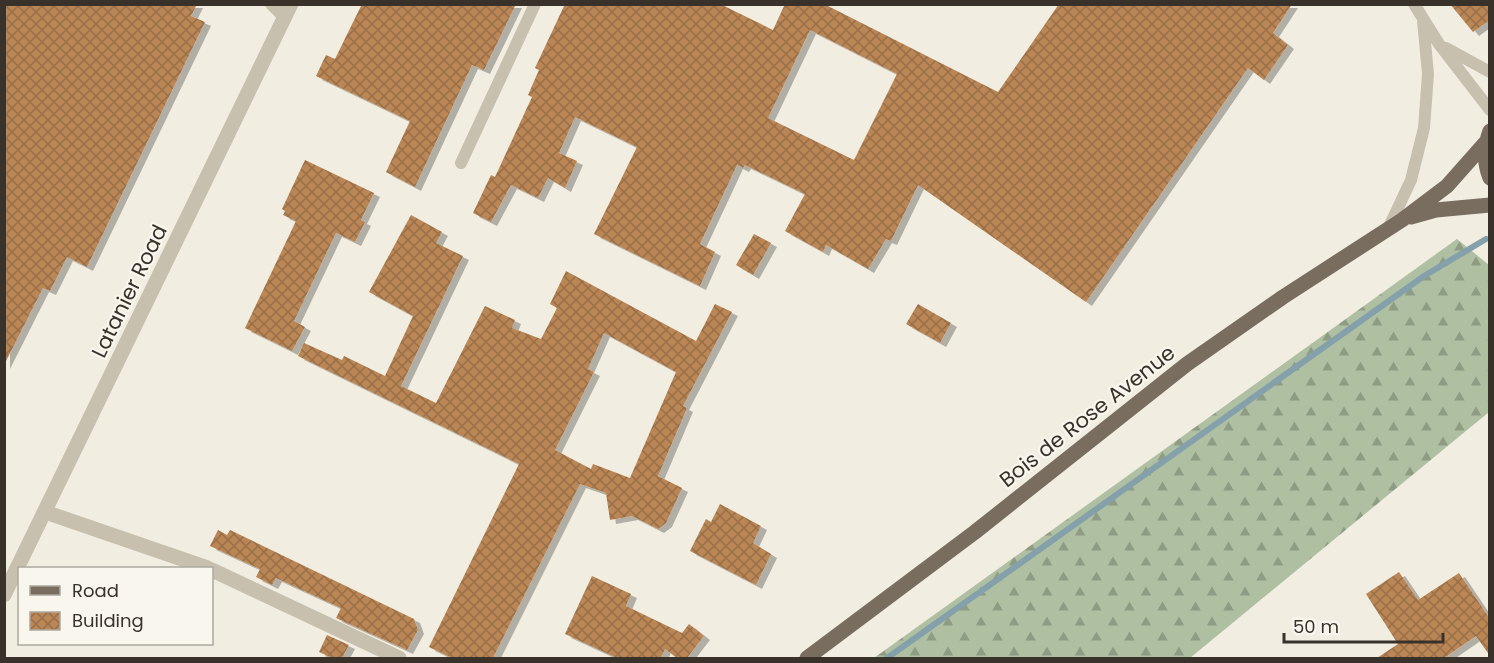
<svg xmlns="http://www.w3.org/2000/svg" width="1494" height="663" viewBox="0 0 1494 663" font-family="Poppins,sans-serif">
<defs>
<pattern id="forest-firs" width="22" height="20" patternUnits="userSpaceOnUse" patternTransform="scale(1.5)"><rect width="22" height="20" fill="#aebfa2"/><path d="M5 1l3.5 6h-7zM16 11l3.5 6h-7z" fill="#8f9c84"/></pattern>
<pattern id="building-cross-hatch" width="8" height="8" patternUnits="userSpaceOnUse" patternTransform="scale(1.5)"><rect width="8" height="8" fill="#ba8656"/><path d="M0 0l8 8M0 8l8-8" fill="none" stroke="#986e47"/></pattern>
<filter id="shadow"><feDropShadow dx="6" dy="4" stdDeviation="0" flood-color="#0004"/></filter>
</defs>
<rect width="100%" height="100%" fill="#f1ede1"/>
<!-- forest -->
<path fill="url(#forest-firs)" d="M 1457,239 L 1489,265 L 1489,412 L 1190,658 L 874,658 Z"/>
<g fill="none" stroke-linecap="round" stroke-linejoin="round">
<!-- stream -->
<path stroke="#83a0ab" stroke-width="6" d="M 887,658 L 1424,276 L 1486,239"/>
</g>
<!-- building -->
<path fill="url(#building-cross-hatch)" fill-rule="evenodd" filter="url(#shadow)" d="M 4,4 L 197,4 L 191,16 L 205,22 L 87,267 L 67,257 L 50,291 L 43,288 L 4,365 Z
M 362,4 L 516,4 L 484,70 L 472,65 L 415,187 L 386,172 L 410,121 L 316,76 L 326,55 L 335,59 Z
M 565,4 L 720,4 L 773,30 L 785,4 L 824,4 L 998,92 L 1059,4 L 1292,4 L 1273,33 L 1288,45 L 1264,80 L 1248,68 L 1086,302 L 918,185 L 891,241 L 886,239 L 868,269 L 826,245 L 823,252 L 785,231 L 805,194 L 745,165 L 743,168 L 737,165 L 700,244 L 715,252 L 700,286 L 594,234 L 637,147 L 575,117 L 559,153 L 577,161 L 565,188 L 548,178 L 538,198 L 511,185 L 491,222 L 473,213 L 491,175 L 495,177 L 532,97 L 528,95 L 539,70 L 535,68 ZM 810,30 L 897,74 L 854,160 L 768,118 Z
M 1450,4 L 1490,4 L 1490,20 L 1473,32 Z
M 305,160 L 374,193 L 361,220 L 365,222 L 355,242 L 336,233 L 294,321 L 305,327 L 292,351 L 245,328 L 296,221 L 283,215 L 285,211 L 282,209 Z
M 411,215 L 442,232 L 436,243 L 463,256 L 401,386 L 436,403 L 485,306 L 515,320 L 512,328 L 541,339 L 557,308 L 550,304 L 566,271 L 696,341 L 715,304 L 732,312 L 683,406 L 687,408 L 658,476 L 682,488 L 666,523 L 658,529 L 632,516 L 610,520 L 606,493 L 580,484 L 493,658 L 452,658 L 429,647 L 519,464 L 298,356 L 304,343 L 342,360 L 344,356 L 385,376 L 413,316 L 369,292 ZM 604,333 L 676,372 L 630,478 L 593,464 L 591,469 L 555,450 L 594,372 L 588,369 Z
M 754,234 L 771,243 L 753,275 L 736,265 Z
M 918,304 L 951,323 L 940,343 L 906,324 Z
M 720,504 L 761,526 L 753,543 L 771,554 L 756,585 L 690,551 L 706,519 L 711,522 Z
M 218,530 L 227,535 L 230,530 L 414,619 L 418,630 L 407,650 L 336,618 L 341,608 L 276,578 L 272,585 L 256,577 L 260,569 L 210,546 Z
M 1399,572 L 1418,600 L 1459,573 L 1490,619 L 1490,656 L 1476,636 L 1444,658 L 1377,658 L 1398,644 L 1366,594 Z
M 592,576 L 631,594 L 626,606 L 682,633 L 689,624 L 704,636 L 687,658 L 677,658 L 665,649 L 661,658 L 617,658 L 565,634 Z
M 327,635 L 349,645 L 342,658 L 332,658 L 319,652 Z"/>
<g fill="none" stroke-linecap="round" stroke-linejoin="round">
<!-- service -->
<path stroke="#c8c0ae" stroke-width="12" d="M 271,4 L 284,17
M 1414,4 L 1439,44 L 1490,110
M 1446,48 L 1490,72
M 461,163 L 535,4
M 1388,229 L 1411,180 L 1424,128 L 1428,74 L 1423,21"/>
<!-- minor -->
<path stroke="#c8c0ae" stroke-width="15" d="M 45,512 L 208,568
M 212,570 L 399,658"/>
<!-- tertiary -->
<path stroke="#c8c0ae" stroke-width="15" d="M 4,595 L 291,4"/>
<!-- primary -->
<path stroke="#786d5e" stroke-width="15" d="M 1490,131 C 1484,147 1484,163 1490,178
M 1411,217 L 1436,210 L 1490,205
M 807,658 L 975,532 L 1187,364 L 1283,297 L 1402,220 L 1447,186 L 1486,142"/>
</g>
<g text-anchor="middle" dominant-baseline="central" stroke-width="4.5" stroke-linejoin="round" paint-order="stroke">
<!-- street labels -->
<g font-size="21" fill="#38322b" stroke="#f9f6ed">
<text transform="translate(129 291) rotate(-64)">Latanier Road</text>
<text transform="translate(1087 416) rotate(-38)">Bois de Rose Avenue</text>
</g>
</g>
<!-- border -->
<rect width="1494" height="663" fill="none" stroke="#38322b" stroke-width="12"/>
<!-- legend -->
<rect x="18" y="567" width="195" height="78" fill="#f9f6ed" stroke="#aca89f" stroke-width="1.5"/>
<rect x="30" y="586" width="30" height="9" fill="#786d5e" stroke="#aca89f" stroke-width="1.5"/>
<text x="72" y="597" font-size="18" fill="#38322b">Road</text>
<rect x="30" y="612" width="30" height="18" fill="url(#building-cross-hatch)" stroke="#aca89f" stroke-width="1.5"/>
<text x="72" y="627" font-size="18" fill="#38322b">Building</text>
<!-- scale -->
<path d="M1284 633v9h159v-9" fill="none" stroke="#38322b" stroke-width="3"/>
<text x="1293" y="633" font-size="18" fill="#38322b" stroke="#f9f6ed" stroke-width="4.5" paint-order="stroke">50 m</text>
</svg>
